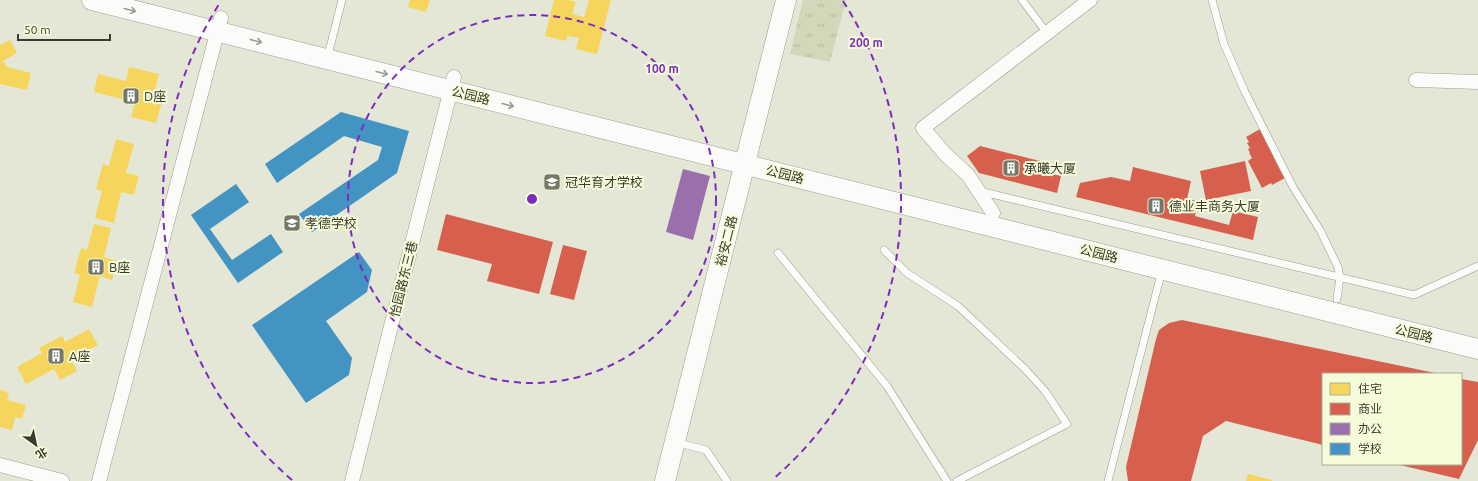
<svg xmlns="http://www.w3.org/2000/svg" width="1478" height="481" viewBox="0 0 1478 481" font-family="Ubuntu,'Noto Sans SC',sans-serif">
<defs>
<pattern id="park-tufts" width="24" height="20" patternUnits="userSpaceOnUse"><rect width="24" height="20" fill="#d3d8ba"/><path d="M3 7l-1-3M5 7V3M7 7l1-3M15 17l-1-3M17 17v-4M19 17l1-3" fill="none" stroke="#b6baa0"/></pattern>
</defs>
<rect width="100%" height="100%" fill="#e4e7d5"/>
<!-- park -->
<path fill="url(#park-tufts)" d="M 803,0 L 846,0 L 830,62 L 790,54 Z"/>
<!-- homes -->
<path fill="#f6d55c" d="M 410,0 L 430,0 L 426,12 L 408,7 Z
M 554,0 L 568,0 L 576,2 L 572,14 L 584,17 L 589,0 L 611,0 L 597,54 L 576,49 L 579,38 L 567,36 L 566,41 L 545,36 Z
M 10,40 L 17,53 L 3,61 L 7,67 L 31,73 L 27,90 L 0,84 L 0,45 Z
M 129,67 L 159,74 L 153,99 L 162,101 L 156,123 L 131,117 L 135,102 L 94,92 L 98,74 L 126,81 Z
M 116,139 L 134,144 L 126,173 L 139,176 L 134,195 L 121,192 L 114,223 L 95,218 L 102,191 L 96,189 L 103,164 L 109,166 Z
M 94,224 L 111,228 L 104,257 L 117,261 L 112,280 L 100,276 L 92,307 L 73,302 L 80,275 L 74,273 L 81,248 L 87,250 Z
M 89,329 L 98,345 L 71,359 L 77,371 L 60,380 L 54,369 L 26,384 L 17,367 L 42,353 L 39,348 L 62,336 L 65,342 Z
M 1257,358 L 1264,394 L 1244,398 L 1235,402 L 1217,415 L 1195,385 L 1218,367 L 1228,363 Z
M 1322,374 L 1323,374 L 1323,419 L 1312,416 Z
M 0,390 L 9,393 L 7,400 L 26,405 L 22,419 L 15,417 L 12,430 L 0,427 Z
M 1156,410 L 1196,422 L 1180,481 L 1174,481 L 1139,471 Z
M 1248,474 L 1272,480 L 1272,481 L 1246,481 Z"/>
<!-- shops -->
<path fill="#d6604d" d="M 1260,129 L 1278,161 L 1276,162 L 1285,178 L 1272,185 L 1271,183 L 1262,188 L 1248,161 L 1252,158 L 1249,153 L 1250,153 L 1248,149 L 1250,148 L 1247,143 L 1249,142 L 1246,137 Z
M 980,146 L 1048,163 L 1046,173 L 1061,176 L 1057,193 L 979,173 L 967,156 Z
M 1245,161 L 1251,191 L 1206,200 L 1200,171 Z
M 1133,167 L 1191,181 L 1187,199 L 1198,201 L 1195,216 L 1229,225 L 1233,211 L 1258,217 L 1253,240 L 1076,197 L 1080,183 L 1111,177 L 1130,181 Z
M 446,214 L 553,242 L 539,294 L 487,281 L 492,264 L 437,250 Z
M 563,245 L 587,251 L 574,300 L 550,294 Z
M 1182,320 L 1435,373 L 1435,374 L 1323,374 L 1323,445 L 1226,421 L 1203,436 L 1191,481 L 1128,481 L 1126,467 L 1156,339 L 1159,330 L 1169,323 Z
M 1461,379 L 1478,382 L 1478,440 L 1459,479 L 1400,465 L 1461,464 Z"/>
<!-- offices -->
<path fill="#9970ab" d="M 683,169 L 710,176 L 693,240 L 666,232 Z"/>
<!-- schools -->
<path fill="#4393c3" d="M 341,112 L 409,131 L 397,173 L 312,232 L 299,214 L 378,160 L 382,147 L 344,136 L 277,183 L 265,164 Z
M 236,184 L 249,202 L 210,229 L 232,260 L 271,234 L 283,252 L 238,283 L 191,215 Z
M 359,252 L 372,270 L 367,292 L 326,321 L 352,358 L 349,375 L 306,403 L 252,325 Z"/>
<g fill="none" stroke-linecap="round" stroke-linejoin="round">
<!-- lane casing -->
<g stroke="#9b9d90" stroke-width="8">
<path id="lane" d="M 1022,0 L 1047,33
M 1212,0 L 1224,44 L 1245,92 L 1293,187 L 1320,230 L 1338,267 L 1340,277 L 1337,299
M 327,59 L 342,0
M 979,191 L 1414,295 L 1478,266
M 884,250 L 907,273 L 958,306 L 1025,369 L 1045,391 L 1067,424 L 957,481
M 778,253 L 887,386 L 947,481
M 675,442 L 706,450 L 727,481
M 1108,481 L 1162,270"/>
</g>
<!-- street casing -->
<g stroke="#9b9d90" stroke-width="15">
<path id="street" d="M 1416,80 L 1478,82
M 993,213 L 968,175 L 945,154 L 923,128 L 1090,0
M 0,465 L 62,481
M 99,481 L 221,18
M 352,481 L 454,77"/>
</g>
<!-- secondary casing -->
<g stroke="#9b9d90" stroke-width="21">
<path id="secondary" d="M 92,0 L 1478,349
M 665,481 L 786,0"/>
</g>
<!-- lane -->
<use href="#lane" stroke="#fbfbf9" stroke-width="7"/>
<!-- street -->
<use href="#street" stroke="#fbfbf9" stroke-width="14"/>
<!-- secondary -->
<use href="#secondary" stroke="#fbfbf9" stroke-width="20"/>
</g>
<!-- one-way arrows -->
<defs><path id="oneway-shaft" d="M-6 0H5M1.5-3L5.5 0L1.5 3" fill="none" stroke-width="1.6" stroke-linecap="round" stroke-linejoin="round"/></defs>
<g stroke="#9a9b94">
<use href="#oneway-shaft" transform="translate(130 10) rotate(14)"/>
<use href="#oneway-shaft" transform="translate(256 41) rotate(14)"/>
<use href="#oneway-shaft" transform="translate(382 73) rotate(14)"/>
<use href="#oneway-shaft" transform="translate(508 105) rotate(14)"/>
</g>
<!-- distance rings -->
<g fill="none" stroke="#7b2cbf" stroke-width="2" stroke-dasharray="7 5">
<circle cx="532" cy="199" r="184"/>
<path d="M292 480A369 369 0 0 1 221 1M843 1A369 369 0 0 1 772 480"/>
</g>
<!-- icons -->
<defs>
<g id="building-square" transform="scale(0.9)"><rect x="-9" y="-9" width="18" height="18" rx="4" fill="#757768" stroke="#f6fcda"/><path d="M-4-6H4V6H1V3H-1V6H-4ZM-2.5-4.3h1.7v1.8h-1.7ZM.8-4.3h1.7v1.8H.8ZM-2.5-1h1.7V.8h-1.7ZM.8-1h1.7V.8H.8Z" fill="#fff"/></g>
<g id="school-square" transform="scale(0.9)"><rect x="-9" y="-9" width="18" height="18" rx="4" fill="#757768" stroke="#f6fcda"/><path d="M0-5L7-2L0 1L-7-2ZM-4 1L0 2.5L4 1V4Q0 6-4 4Z" fill="#fff"/></g>
</defs>
<g fill-rule="evenodd">
<use href="#building-square" x="131" y="96"/>
<use href="#building-square" x="1011" y="168"/>
<use href="#school-square" x="552" y="182"/>
<use href="#building-square" x="1156" y="206"/>
<use href="#school-square" x="292" y="223"/>
<use href="#building-square" x="96" y="267"/>
<use href="#building-square" x="56" y="356"/>
</g>
<g text-anchor="middle" dominant-baseline="central" stroke-width="4" stroke-linejoin="round" paint-order="stroke">
<!-- street labels -->
<g font-size="13" fill="#393b2e" stroke="#f6fcda">
<text transform="translate(471 95) rotate(14)">公园路</text>
<text transform="translate(785 174) rotate(14)">公园路</text>
<text transform="translate(726 241) rotate(-76)">裕安二路</text>
<text transform="translate(1099 253) rotate(14)">公园路</text>
<text transform="translate(403 279) rotate(-76)">怡园路东三巷</text>
<text transform="translate(1414 333) rotate(14)">公园路</text>
</g>
<!-- poi labels -->
<g font-size="13" fill="#393b2e" stroke="#f6fcda" text-anchor="start">
<text x="144" y="96">D座</text>
<text x="1024" y="168">承曦大厦</text>
<text x="565" y="182">冠华育才学校</text>
<text x="1169" y="206">德业丰商务大厦</text>
<text x="305" y="223">孝德学校</text>
<text x="109" y="267">B座</text>
<text x="69" y="356">A座</text>
</g>
</g>
<circle cx="532" cy="199" r="6" fill="#7b2cbf" stroke="#f6fcda" stroke-width="2"/>
<g font-size="12" text-anchor="middle" font-weight="bold" fill="#7b2cbf" stroke="#f6fcda" stroke-width="4" stroke-linejoin="round" paint-order="stroke">
<text x="866" y="47">200 m</text>
<text x="662" y="73">100 m</text>
</g>
<!-- legend -->
<rect x="1322" y="373" width="140" height="92" fill="#f6fcda" stroke="#aaaf95"/>
<rect x="1330" y="383" width="20" height="12" fill="#f6d55c" stroke="#aaaf95"/>
<text x="1358" y="393" font-size="12" fill="#393b2e">住宅</text>
<rect x="1330" y="403" width="20" height="12" fill="#d6604d" stroke="#aaaf95"/>
<text x="1358" y="413" font-size="12" fill="#393b2e">商业</text>
<rect x="1330" y="423" width="20" height="12" fill="#9970ab" stroke="#aaaf95"/>
<text x="1358" y="433" font-size="12" fill="#393b2e">办公</text>
<rect x="1330" y="443" width="20" height="12" fill="#4393c3" stroke="#aaaf95"/>
<text x="1358" y="453" font-size="12" fill="#393b2e">学校</text>
<!-- north arrow -->
<g transform="translate(36 445) rotate(147)" stroke="#f6fcda" stroke-width="3" paint-order="stroke">
<path d="M0-3L7 15L0 10L-7 15Z" fill="#393b2e"/>
<text y="-6" font-size="11" font-weight="bold" text-anchor="middle" fill="#393b2e">北</text>
</g>
<!-- scale -->
<path d="M18 34v6h92v-6" fill="none" stroke="#393b2e" stroke-width="2"/>
<text x="24" y="34" font-size="12" fill="#393b2e" stroke="#f6fcda" stroke-width="3" paint-order="stroke">50 m</text>
</svg>
